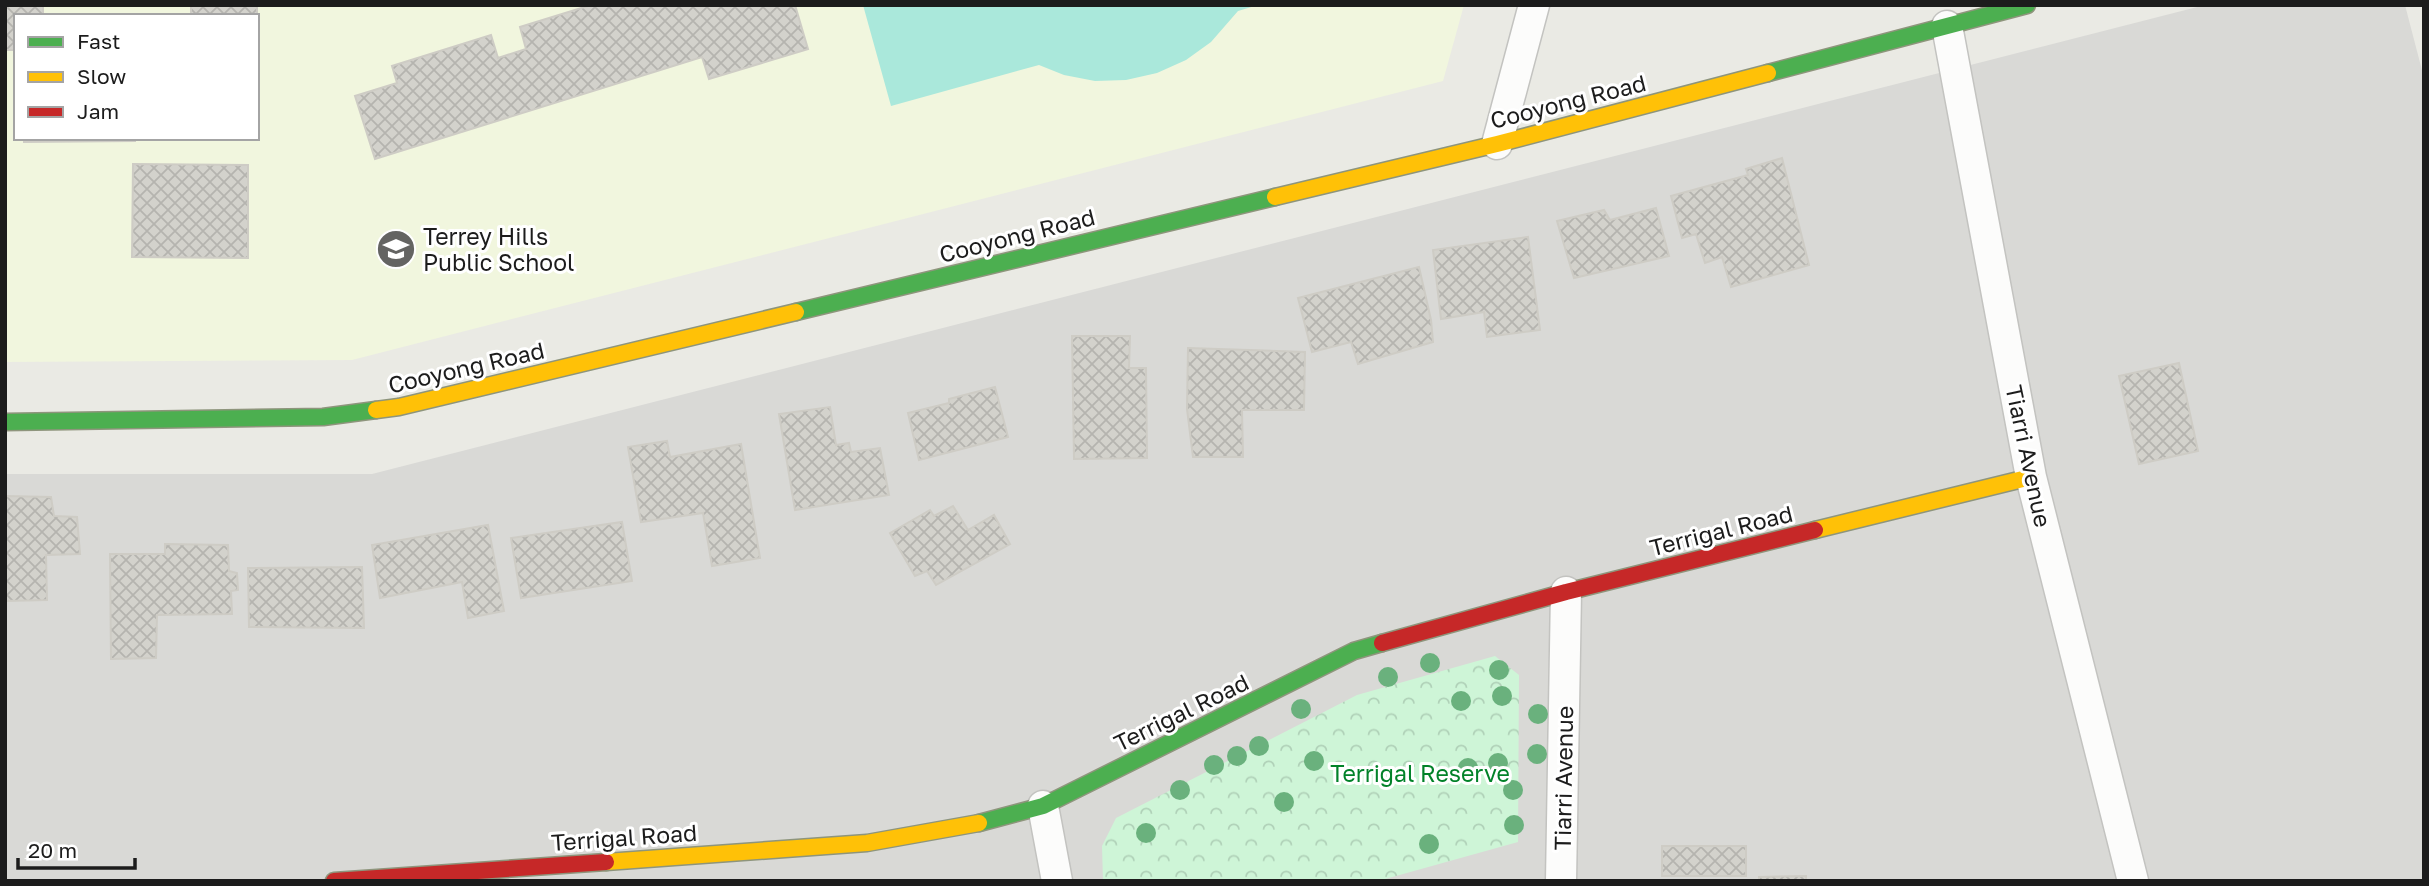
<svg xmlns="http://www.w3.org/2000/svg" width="2429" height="886" viewBox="0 0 2429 886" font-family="'Golos Text',sans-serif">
<defs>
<pattern id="park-crowns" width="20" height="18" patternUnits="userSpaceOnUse" patternTransform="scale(1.75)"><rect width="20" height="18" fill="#cef5d7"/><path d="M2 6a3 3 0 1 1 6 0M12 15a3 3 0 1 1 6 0" fill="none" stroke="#b0d1b8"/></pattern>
<pattern id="building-cross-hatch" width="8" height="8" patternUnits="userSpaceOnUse" patternTransform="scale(1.75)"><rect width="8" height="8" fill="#d3d2cc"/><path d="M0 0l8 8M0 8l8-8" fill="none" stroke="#b5b4af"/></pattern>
</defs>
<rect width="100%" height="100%" fill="#eaeae4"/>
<!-- residential -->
<path fill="#d9d9d6" d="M 2205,5 L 2405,5 L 2424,78 L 2424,881 L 5,881 L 5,474 L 372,474 Z"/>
<!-- education -->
<path fill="#f1f6de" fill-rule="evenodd" d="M 5,5 L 1464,5 L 1443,81 L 352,360 L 5,362 ZM 16,16 L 257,16 L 257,138 L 16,138 Z"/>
<!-- park -->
<path fill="url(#park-crowns)" d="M 1495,656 L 1519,675 L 1518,842 L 1378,881 L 1103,881 L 1102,846 L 1116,818 L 1357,695 Z"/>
<!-- pitch -->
<path fill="#aae8db" d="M 863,5 L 1258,5 L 1238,11 L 1211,42 L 1186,60 L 1157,73 L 1126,80 L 1095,81 L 1064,75 L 1039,65 L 891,106 Z"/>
<!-- building -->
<path fill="url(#building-cross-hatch)" stroke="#ceccc5" stroke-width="2" d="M 5,5 L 43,5 L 43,16 L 16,16 L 16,50 L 5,50 Z
M 191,5 L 257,5 L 257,16 L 191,16 Z
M 591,5 L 795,5 L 808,49 L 709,79 L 702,57 L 375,159 L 355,96 L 397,83 L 392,66 L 491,35 L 498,58 L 526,49 L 520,27 Z
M 24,138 L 135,138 L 135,141 L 24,142 Z
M 1782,158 L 1809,265 L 1731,287 L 1722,257 L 1705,263 L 1696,234 L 1682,238 L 1671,196 L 1748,175 L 1746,169 Z
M 133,164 L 248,165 L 248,258 L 132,257 Z
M 1656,208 L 1669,256 L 1574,278 L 1557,221 L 1604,210 L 1610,220 Z
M 1528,237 L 1540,330 L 1487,337 L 1484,312 L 1441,319 L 1433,250 Z
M 1419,267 L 1431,320 L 1433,342 L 1358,364 L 1351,342 L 1312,352 L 1298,298 Z
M 1072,336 L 1130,336 L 1129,368 L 1146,368 L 1147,458 L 1074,459 Z
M 1188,348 L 1305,352 L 1304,410 L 1242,410 L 1243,457 L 1193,457 L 1187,409 Z
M 2179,363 L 2198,451 L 2139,464 L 2119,376 Z
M 995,387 L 1008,437 L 919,460 L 908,413 L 949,403 L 949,399 Z
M 830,407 L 836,445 L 849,443 L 851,452 L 880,448 L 889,495 L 795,510 L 779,414 Z
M 667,441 L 670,457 L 741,444 L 760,558 L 712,566 L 703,513 L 641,522 L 628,447 Z
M 5,496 L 51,497 L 54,516 L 77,517 L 80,554 L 46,555 L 47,600 L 5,601 Z
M 953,506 L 968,530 L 994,515 L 1010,544 L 936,585 L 927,571 L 915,576 L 890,533 L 930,510 L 934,516 Z
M 622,522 L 632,581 L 521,598 L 511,538 Z
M 488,525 L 504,611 L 468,618 L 462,582 L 380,598 L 372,545 Z
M 165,544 L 228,545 L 229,571 L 237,573 L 238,590 L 231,591 L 232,614 L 157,615 L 156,658 L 111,659 L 110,554 L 165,554 Z
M 362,567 L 364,628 L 249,627 L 248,568 Z
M 1662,846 L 1746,846 L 1746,876 L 1662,876 Z
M 1806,876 L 1806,881 L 1759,881 L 1759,877 Z"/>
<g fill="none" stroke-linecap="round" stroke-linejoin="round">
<!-- street casing -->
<g stroke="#c3c3c0" stroke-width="33">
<path id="street" d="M 1947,26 L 2031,477 L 2133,881
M 1497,144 L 1534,5
M 1043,806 L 1057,881
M 1561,881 L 1566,592"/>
</g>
<!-- fast casing -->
<g stroke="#8e957c" stroke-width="19">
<path id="fast" d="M 1768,73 L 2027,5
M 796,312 L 1275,197
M 5,422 L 323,417 L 376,410
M 979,823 L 1043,806 L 1354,651 L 1382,643"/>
</g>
<!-- slow casing -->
<g stroke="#8e957c" stroke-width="19">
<path id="slow" d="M 1275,197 L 1497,144 L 1768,73
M 376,410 L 399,407 L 796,312
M 1815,530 L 2031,477
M 606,862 L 867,843 L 979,823"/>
</g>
<!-- jam casing -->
<g stroke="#8e957c" stroke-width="19">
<path id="jam" d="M 1382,643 L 1566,592 L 1815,530
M 334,881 L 606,862"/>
</g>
<!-- street -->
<use href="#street" stroke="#fcfcfb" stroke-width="30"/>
<!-- fast -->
<use href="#fast" stroke="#4caf50" stroke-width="16"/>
<!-- slow -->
<use href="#slow" stroke="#ffc107" stroke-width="16"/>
<!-- jam -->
<use href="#jam" stroke="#c62828" stroke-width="16"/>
</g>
<!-- trees -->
<g fill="#6ab17d">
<circle cx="1430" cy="663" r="10"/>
<circle cx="1499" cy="670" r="10"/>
<circle cx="1388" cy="677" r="10"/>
<circle cx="1502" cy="696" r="10"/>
<circle cx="1461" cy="701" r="10"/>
<circle cx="1301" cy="709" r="10"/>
<circle cx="1538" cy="714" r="10"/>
<circle cx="1259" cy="746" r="10"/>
<circle cx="1537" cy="754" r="10"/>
<circle cx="1237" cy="756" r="10"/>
<circle cx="1314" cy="761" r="10"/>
<circle cx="1498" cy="763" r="10"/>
<circle cx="1214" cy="765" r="10"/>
<circle cx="1468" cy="768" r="10"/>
<circle cx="1180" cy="790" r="10"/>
<circle cx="1513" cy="790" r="10"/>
<circle cx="1284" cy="802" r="10"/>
<circle cx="1514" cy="825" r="10"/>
<circle cx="1146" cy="833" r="10"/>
<circle cx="1429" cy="844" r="10"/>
</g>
<!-- icons -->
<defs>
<g id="school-disc" transform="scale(2.0125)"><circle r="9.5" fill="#646462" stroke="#fff"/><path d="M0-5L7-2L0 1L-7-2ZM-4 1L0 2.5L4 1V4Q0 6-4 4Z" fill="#fff"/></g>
</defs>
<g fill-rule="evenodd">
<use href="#school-disc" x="396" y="249"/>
</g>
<g text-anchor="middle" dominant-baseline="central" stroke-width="6" stroke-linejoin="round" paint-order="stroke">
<!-- street labels -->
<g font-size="23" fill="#1c1c1c" stroke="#fff">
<text transform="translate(1568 101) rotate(-14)">Cooyong Road</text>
<text transform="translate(1017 235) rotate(-14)">Cooyong Road</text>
<text transform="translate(466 367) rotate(-13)">Cooyong Road</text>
<text transform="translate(2029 456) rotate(78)">Tiarri Avenue</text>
<text transform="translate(1721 530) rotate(-14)">Terrigal Road</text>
<text transform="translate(1181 712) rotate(-26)">Terrigal Road</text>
<text transform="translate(1563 778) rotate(-89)">Tiarri Avenue</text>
<text transform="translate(624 837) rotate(-4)">Terrigal Road</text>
</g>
<!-- poi labels -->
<g font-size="23" fill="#1c1c1c" stroke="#fff" text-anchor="start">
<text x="423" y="236">Terrey Hills<tspan x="423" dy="26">Public School</tspan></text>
</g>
<!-- park labels -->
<g font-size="23" fill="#028229" stroke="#fff">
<text x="1420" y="773">Terrigal Reserve</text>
</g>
</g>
<!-- border -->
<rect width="2429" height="886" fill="none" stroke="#1c1c1c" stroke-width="14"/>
<!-- legend -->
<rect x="14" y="14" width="245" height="126" fill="#ffffff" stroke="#a4a4a4" stroke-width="2"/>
<rect x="28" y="37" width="35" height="10" fill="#4caf50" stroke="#a4a4a4" stroke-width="2"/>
<text x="77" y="49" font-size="21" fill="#1c1c1c">Fast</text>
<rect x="28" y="72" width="35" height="10" fill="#ffc107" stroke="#a4a4a4" stroke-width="2"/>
<text x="77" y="84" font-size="21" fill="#1c1c1c">Slow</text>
<rect x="28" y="107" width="35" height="10" fill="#c62828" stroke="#a4a4a4" stroke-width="2"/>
<text x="77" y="119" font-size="21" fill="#1c1c1c">Jam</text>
<!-- scale -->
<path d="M18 858v10h117v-10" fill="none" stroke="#1c1c1c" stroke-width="3.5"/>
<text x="28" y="858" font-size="21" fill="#1c1c1c" stroke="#ffffff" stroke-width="5" paint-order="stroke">20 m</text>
</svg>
